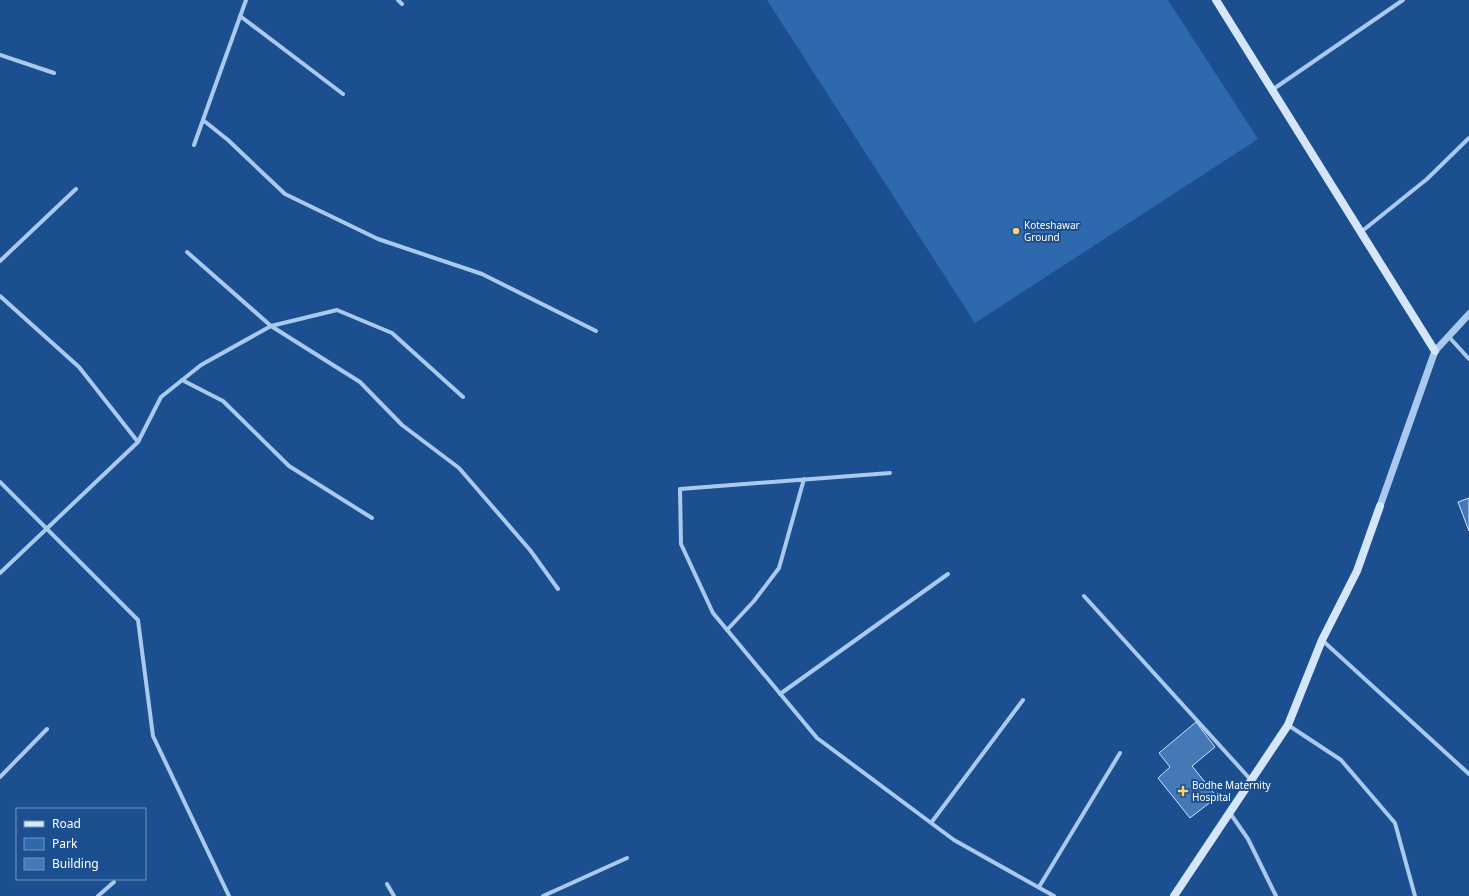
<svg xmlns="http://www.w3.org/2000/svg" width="1469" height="896" viewBox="0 0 1469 896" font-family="'Noto Sans',sans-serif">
<rect width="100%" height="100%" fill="#1b4f8f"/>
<!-- green -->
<path fill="#2e69ad" d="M 767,0 L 1168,0 L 1258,139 L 975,323 Z"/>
<!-- building -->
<path fill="#4478b7" stroke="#cfe3fa" d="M 1469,498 L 1469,531 L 1458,502 Z
M 1196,722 L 1215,747 L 1192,766 L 1217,797 L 1190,818 L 1158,778 L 1170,767 L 1159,753 Z"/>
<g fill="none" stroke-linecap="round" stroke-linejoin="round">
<!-- minor -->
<path stroke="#a9c9ee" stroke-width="4" d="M 398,0 L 402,4
M 240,16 L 343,94
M 0,55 L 54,73
M 1272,90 L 1403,0
M 203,120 L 228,140 L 285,194 L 378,239 L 482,274 L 596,331
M 194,145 L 246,0
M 1361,232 L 1427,179 L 1469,138
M 187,252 L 271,326 L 360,382 L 402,425 L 459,468 L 530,550 L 558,589
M 0,261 L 76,189
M 0,296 L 79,367 L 138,442
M 1449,337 L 1469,359
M 182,380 L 223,401 L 289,466 L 372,518
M 890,473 L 680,489 L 681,544 L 713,613 L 817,738 L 954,840 L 1054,896
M 0,482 L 138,620 L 153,736 L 229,896
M 0,573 L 138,442 L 161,397 L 201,365 L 271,326 L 337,310 L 392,333 L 463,397
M 1084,596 L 1251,780
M 727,630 L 754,601 L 779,568 L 804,479
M 1322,640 L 1469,774
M 780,694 L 948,574
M 1288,725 L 1341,760 L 1395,823 L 1415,896
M 0,777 L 47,729
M 1230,813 L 1248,839 L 1276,896
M 931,823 L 1023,700
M 387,884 L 394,896
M 1039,887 L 1120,753
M 98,896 L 114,882
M 543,896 L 627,858"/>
<!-- tertiary -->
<path stroke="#a9c9ee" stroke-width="7" d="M 1380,506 L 1435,351 L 1469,314"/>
<!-- secondary -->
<path stroke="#d6e6fa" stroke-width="8" d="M 1216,0 L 1435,351
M 1174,896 L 1288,725 L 1322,640 L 1357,571 L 1380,506"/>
</g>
<!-- markers -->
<g fill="#ffd166" stroke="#1b4f8f" stroke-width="1.5">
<circle cx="1016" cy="231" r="4"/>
<path d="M1181 785h4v4h4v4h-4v4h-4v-4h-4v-4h4z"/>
</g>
<g text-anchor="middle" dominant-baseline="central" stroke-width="4" stroke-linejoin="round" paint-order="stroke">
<!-- poi labels -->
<g font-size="10" fill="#fff" stroke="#1b4f8f" text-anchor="start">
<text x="1024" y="225">Koteshawar<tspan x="1024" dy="12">Ground</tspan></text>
<text x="1192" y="785">Bodhe Maternity<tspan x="1192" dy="12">Hospital</tspan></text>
</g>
</g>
<!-- legend -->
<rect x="16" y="808" width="130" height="72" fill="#1b4f8f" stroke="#7695bc"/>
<rect x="24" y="821" width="20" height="6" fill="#d6e6fa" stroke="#7695bc"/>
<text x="52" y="828" font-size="12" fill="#ffffff">Road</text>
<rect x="24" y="838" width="20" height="12" fill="#2e69ad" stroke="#7695bc"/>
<text x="52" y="848" font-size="12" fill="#ffffff">Park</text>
<rect x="24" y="858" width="20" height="12" fill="#4478b7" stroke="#7695bc"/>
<text x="52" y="868" font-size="12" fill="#ffffff">Building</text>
</svg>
